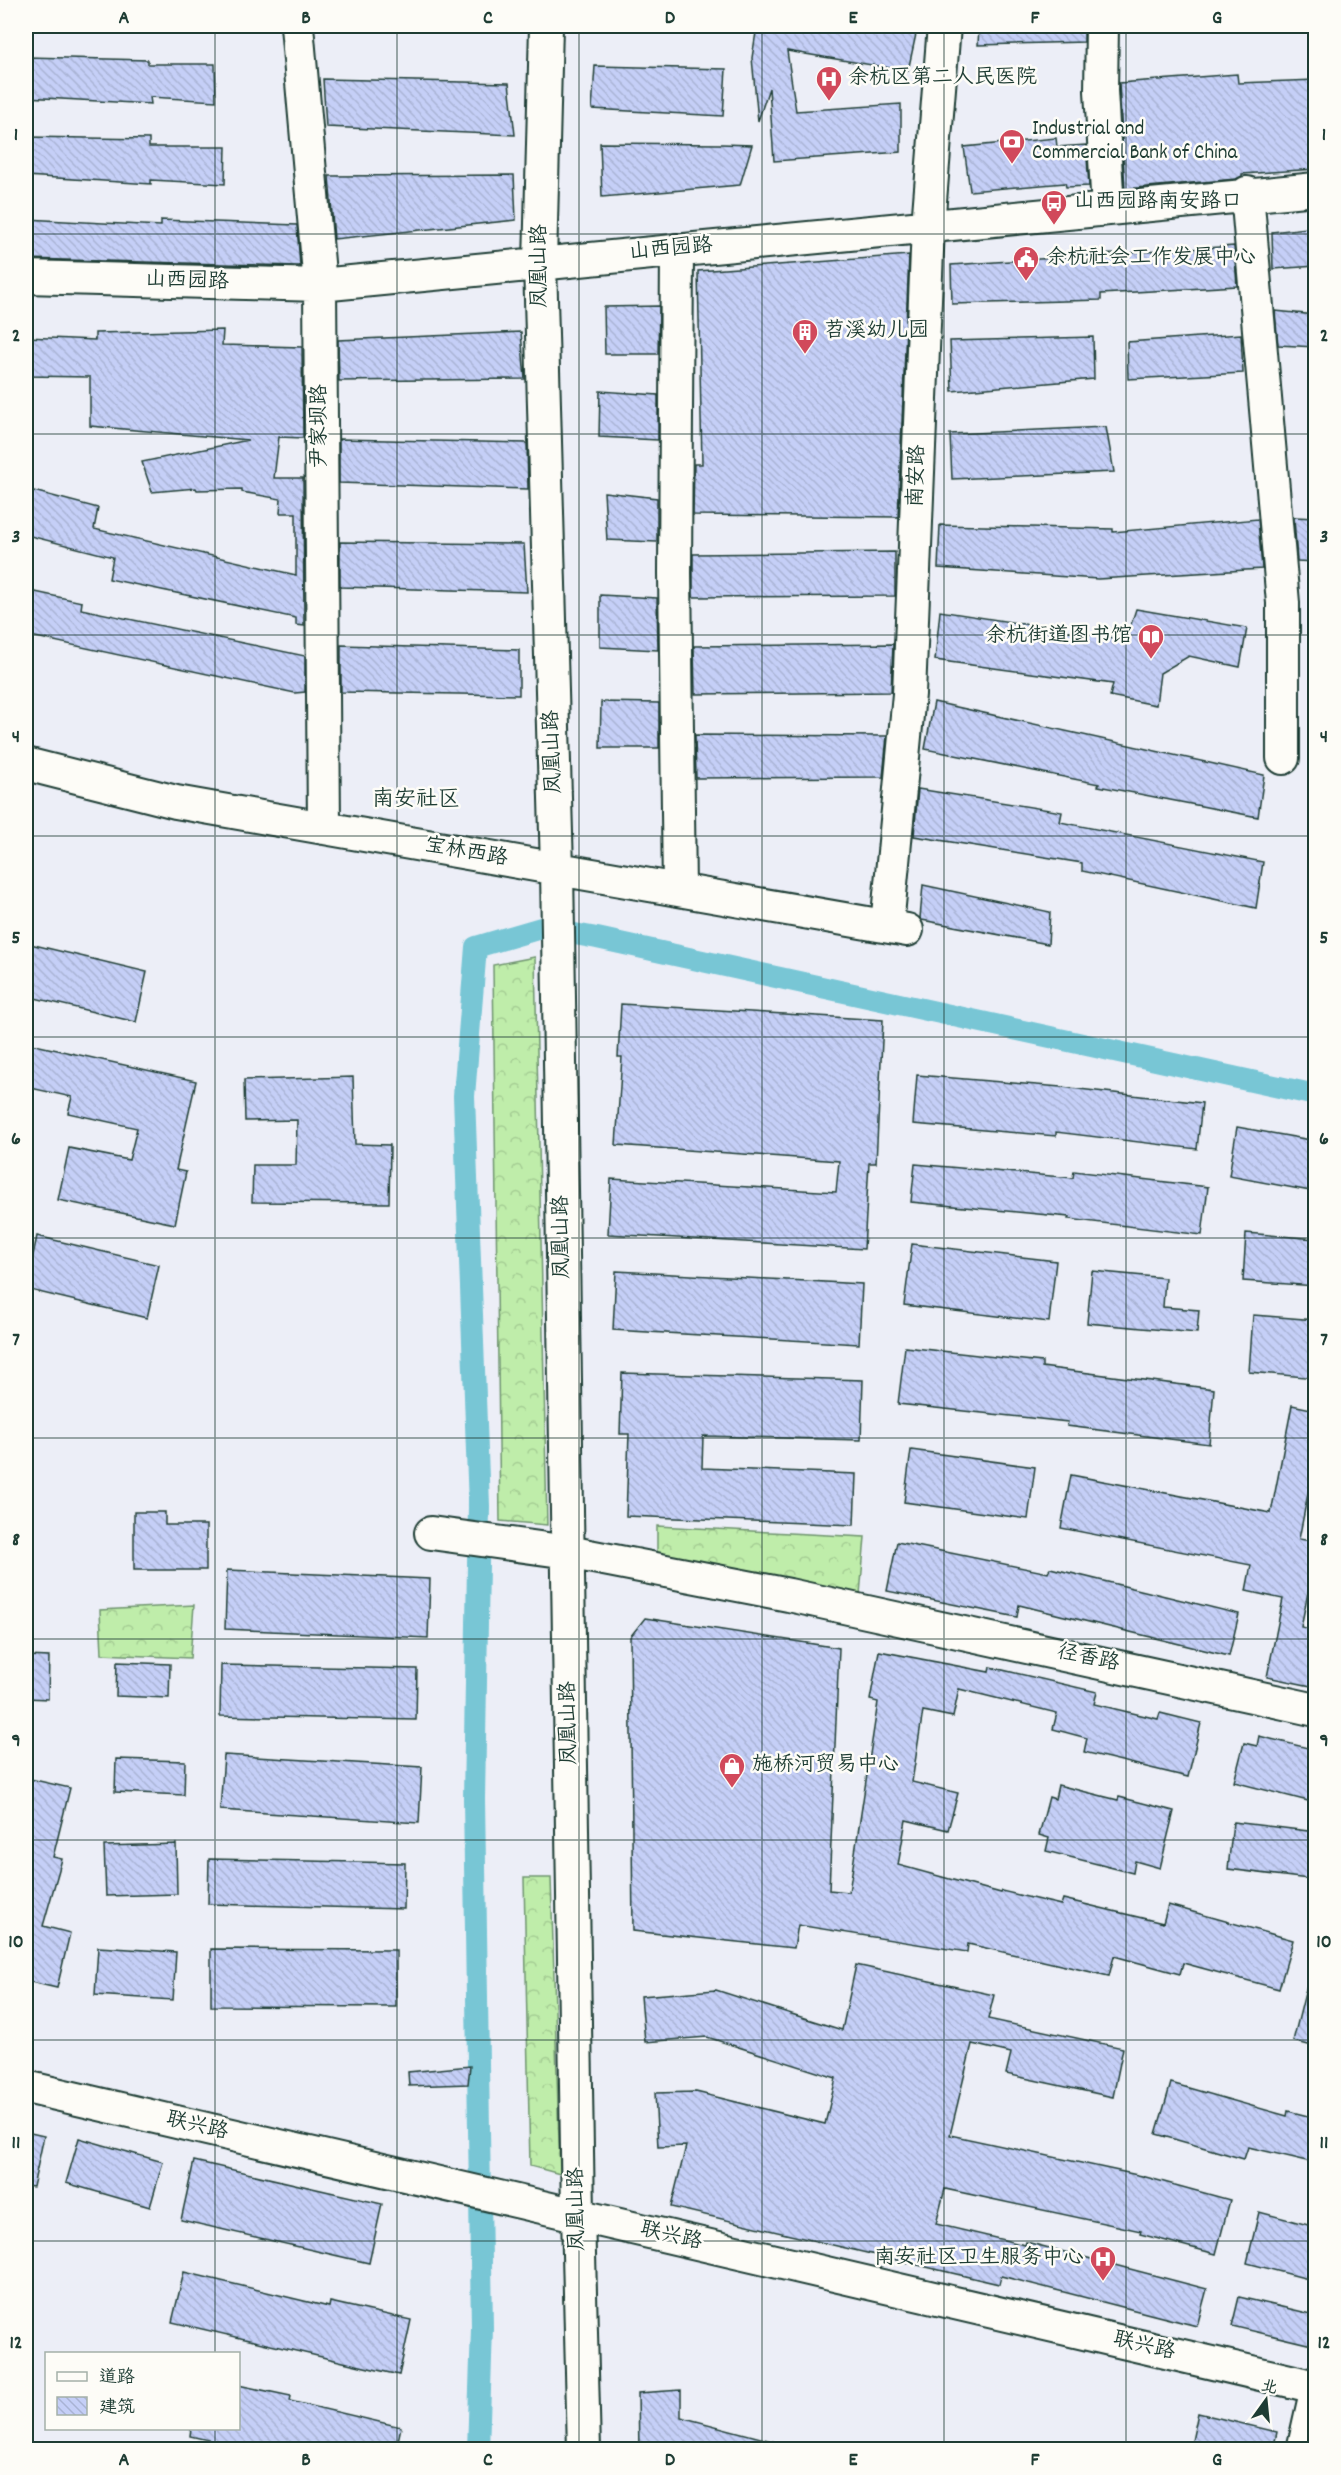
<svg xmlns="http://www.w3.org/2000/svg" width="1341" height="2475" viewBox="0 0 1341 2475" font-family="Dekko,'LXGW WenKai TC',sans-serif">
<defs>
<pattern id="forest-crowns" width="20" height="18" patternUnits="userSpaceOnUse" patternTransform="scale(1.5)"><rect width="20" height="18" fill="#bfedaa"/><path d="M2 6a3 3 0 1 1 6 0M12 15a3 3 0 1 1 6 0" fill="none" stroke="#a4cc93"/></pattern>
<pattern id="building-back-hatch" width="6" height="6" patternUnits="userSpaceOnUse" patternTransform="scale(1.5)"><rect width="6" height="6" fill="#c5cff7"/><path d="M-1 5l2 2M0 0l6 6M5-1l2 2" fill="none" stroke="#a9b3d4"/></pattern>
</defs>
<rect width="100%" height="100%" fill="#eceef7"/>
<filter id="ink" filterUnits="userSpaceOnUse"><feTurbulence type="fractalNoise" baseFrequency=".0167" numOctaves="2"/><feDisplacementMap in="SourceGraphic" scale="12" xChannelSelector="R" yChannelSelector="G"/><feConvolveMatrix kernelMatrix="1 2 1 2 8 2 1 2 1" color-interpolation-filters="sRGB"/></filter>
<g filter="url(#ink)">
<!-- forest -->
<path fill="url(#forest-crowns)" stroke="#6f956f" stroke-width="1.5" d="M 535,957 L 547,1525 L 500,1521 L 493,965 Z
M 657,1526 L 865,1537 L 860,1594 L 657,1557 Z
M 194,1605 L 190,1658 L 102,1654 L 100,1610 Z
M 524,1878 L 551,1878 L 560,2174 L 530,2166 Z"/>
<g fill="none" stroke-linecap="round" stroke-linejoin="round">
<!-- canal -->
<path stroke="#78c6d5" stroke-width="22" d="M 478,2450 L 482,2328 L 474,1799 L 479,1506 L 464,1096 L 476,947 L 541,928 L 597,938 L 1316,1095"/>
</g>
<!-- building -->
<path fill="url(#building-back-hatch)" stroke="#1f3d34" stroke-width="1.5" d="M 757,26 L 872,26 L 916,34 L 908,71 L 787,51 L 796,111 L 901,104 L 901,152 L 774,161 L 769,88 L 758,121 L 752,58 Z
M 979,26 L 1084,26 L 1084,42 L 978,45 Z
M 26,57 L 148,60 L 148,64 L 215,64 L 216,101 L 150,97 L 151,104 L 26,97 Z
M 595,66 L 726,69 L 723,116 L 592,109 Z
M 1237,74 L 1238,83 L 1316,80 L 1316,169 L 1242,174 L 1242,176 L 1236,179 L 1125,189 L 1119,83 Z
M 323,79 L 509,83 L 515,135 L 326,127 Z
M 26,137 L 149,139 L 149,147 L 226,147 L 225,184 L 151,180 L 151,184 L 26,176 Z
M 1056,138 L 1057,147 L 1086,145 L 1089,186 L 1066,187 L 1065,183 L 970,191 L 964,147 Z
M 600,143 L 721,144 L 752,145 L 740,185 L 602,197 Z
M 514,175 L 516,220 L 334,239 L 329,176 Z
M 26,219 L 161,226 L 161,220 L 297,225 L 300,266 L 26,259 Z
M 1316,227 L 1316,266 L 1273,269 L 1272,232 Z
M 1234,246 L 1237,286 L 1101,294 L 1101,300 L 952,304 L 951,265 Z
M 909,255 L 898,517 L 693,515 L 694,464 L 702,464 L 698,271 Z
M 659,306 L 658,354 L 605,354 L 604,307 Z
M 1275,311 L 1316,315 L 1316,347 L 1278,345 Z
M 223,330 L 222,345 L 302,347 L 303,438 L 279,437 L 274,478 L 303,478 L 304,626 L 296,625 L 296,618 L 109,579 L 113,557 L 26,535 L 26,489 L 98,508 L 94,529 L 296,575 L 296,513 L 280,513 L 281,499 L 242,492 L 242,489 L 197,490 L 196,488 L 152,492 L 142,462 L 248,440 L 90,426 L 90,377 L 26,376 L 26,337 L 95,340 L 95,333 Z
M 521,332 L 525,379 L 339,381 L 338,340 Z
M 1241,334 L 1243,373 L 1128,379 L 1127,342 Z
M 1093,337 L 1094,379 L 952,391 L 950,341 Z
M 600,391 L 658,395 L 658,440 L 599,437 Z
M 1106,427 L 1114,472 L 952,479 L 950,434 Z
M 339,439 L 527,443 L 528,489 L 339,483 Z
M 604,492 L 657,498 L 657,542 L 607,540 Z
M 1294,517 L 1316,518 L 1316,562 L 1297,561 Z
M 1258,519 L 1262,569 L 1098,579 L 938,568 L 940,525 L 1113,529 L 1113,532 Z
M 340,542 L 524,544 L 527,592 L 340,587 Z
M 895,552 L 895,596 L 693,597 L 693,554 Z
M 26,590 L 82,602 L 81,609 L 305,656 L 305,692 L 295,693 L 26,635 Z
M 600,595 L 657,598 L 658,650 L 600,647 Z
M 1136,609 L 1247,628 L 1240,667 L 1189,656 L 1160,673 L 1156,705 L 1110,696 L 1113,684 L 935,660 L 940,611 L 1126,640 Z
M 893,644 L 891,692 L 695,694 L 694,646 Z
M 341,645 L 519,650 L 519,695 L 341,692 Z
M 601,702 L 659,703 L 659,748 L 600,748 Z
M 934,702 L 1264,775 L 1258,817 L 1098,786 L 1099,784 L 925,749 Z
M 695,735 L 887,736 L 883,777 L 696,778 Z
M 918,789 L 1062,812 L 1060,822 L 1263,862 L 1256,908 L 1082,871 L 1082,863 L 914,836 Z
M 923,885 L 1050,912 L 1048,944 L 922,920 L 920,918 Z
M 26,943 L 147,972 L 136,1022 L 26,996 Z
M 621,1004 L 883,1020 L 876,1163 L 869,1163 L 864,1249 L 608,1234 L 611,1179 L 836,1192 L 839,1161 L 616,1145 L 622,1057 L 618,1057 Z
M 26,1043 L 196,1081 L 176,1170 L 186,1172 L 175,1224 L 58,1200 L 69,1148 L 129,1160 L 137,1128 L 68,1113 L 72,1097 L 26,1087 Z
M 917,1075 L 1061,1087 L 1202,1103 L 1197,1149 L 1056,1132 L 1056,1136 L 913,1124 Z
M 353,1077 L 355,1144 L 390,1145 L 389,1203 L 252,1202 L 253,1165 L 296,1165 L 297,1120 L 245,1121 L 244,1080 Z
M 1237,1127 L 1316,1141 L 1316,1192 L 1229,1176 Z
M 915,1164 L 1073,1178 L 1074,1171 L 1208,1187 L 1202,1235 L 1068,1219 L 1069,1217 L 911,1202 Z
M 1246,1233 L 1316,1239 L 1316,1286 L 1243,1281 Z
M 37,1236 L 159,1265 L 147,1318 L 26,1289 Z
M 912,1244 L 1056,1261 L 1049,1322 L 904,1305 Z
M 616,1271 L 862,1284 L 859,1344 L 613,1330 Z
M 1092,1271 L 1165,1278 L 1163,1307 L 1199,1310 L 1197,1333 L 1087,1323 Z
M 1253,1315 L 1316,1320 L 1316,1378 L 1249,1372 Z
M 905,1347 L 1042,1362 L 1042,1367 L 1214,1389 L 1209,1444 L 1067,1426 L 1068,1422 L 898,1404 Z
M 622,1373 L 863,1380 L 861,1440 L 703,1436 L 702,1468 L 856,1474 L 854,1525 L 626,1516 L 629,1434 L 620,1434 Z
M 1292,1405 L 1316,1410 L 1316,1453 L 1299,1539 L 1316,1542 L 1316,1553 L 1301,1627 L 1316,1630 L 1316,1687 L 1267,1677 L 1283,1599 L 1246,1591 L 1251,1565 L 1061,1528 L 1071,1475 L 1271,1513 Z
M 911,1450 L 1035,1467 L 1028,1519 L 904,1502 Z
M 134,1512 L 165,1512 L 165,1525 L 206,1525 L 206,1570 L 134,1570 Z
M 897,1542 L 1048,1573 L 1050,1568 L 1239,1614 L 1229,1656 L 1019,1605 L 1017,1617 L 887,1591 Z
M 227,1570 L 430,1579 L 428,1638 L 225,1629 Z
M 645,1618 L 839,1648 L 829,1890 L 849,1892 L 878,1702 L 870,1700 L 879,1651 L 989,1672 L 990,1667 L 1097,1692 L 1094,1704 L 1158,1719 L 1160,1713 L 1201,1723 L 1188,1777 L 1084,1752 L 1087,1738 L 1053,1729 L 1057,1713 L 959,1689 L 953,1717 L 923,1711 L 912,1782 L 958,1793 L 948,1830 L 906,1820 L 898,1865 L 1001,1893 L 1002,1891 L 1061,1905 L 1063,1899 L 1163,1923 L 1168,1905 L 1293,1940 L 1279,1989 L 1183,1963 L 1180,1974 L 1114,1956 L 1109,1976 L 968,1944 L 967,1952 L 798,1925 L 794,1948 L 633,1931 L 630,1637 Z
M 26,1656 L 49,1657 L 48,1699 L 26,1698 Z
M 117,1662 L 170,1664 L 169,1698 L 116,1696 Z
M 221,1665 L 417,1669 L 416,1720 L 220,1716 Z
M 1259,1736 L 1316,1750 L 1316,1803 L 1234,1782 L 1244,1743 L 1257,1746 Z
M 224,1755 L 422,1767 L 419,1823 L 220,1810 Z
M 116,1759 L 185,1761 L 184,1795 L 115,1792 Z
M 26,1778 L 70,1788 L 53,1857 L 62,1859 L 43,1926 L 70,1933 L 57,1988 L 26,1981 Z
M 1058,1785 L 1118,1800 L 1119,1797 L 1174,1811 L 1160,1868 L 1135,1861 L 1133,1873 L 1046,1851 L 1049,1838 L 1039,1835 L 1049,1797 L 1055,1799 Z
M 1233,1822 L 1316,1832 L 1316,1880 L 1228,1869 Z
M 176,1844 L 177,1894 L 106,1896 L 104,1846 Z
M 209,1859 L 405,1863 L 404,1909 L 208,1904 Z
M 98,1947 L 176,1952 L 173,2000 L 95,1995 Z
M 211,1949 L 396,1950 L 396,2007 L 211,2006 Z
M 856,1965 L 994,1995 L 988,2019 L 1123,2048 L 1113,2097 L 1006,2074 L 1011,2053 L 972,2044 L 950,2135 L 1142,2176 L 1230,2200 L 1216,2254 L 1140,2234 L 1141,2231 L 945,2189 L 936,2224 L 1025,2245 L 1026,2242 L 1207,2289 L 1197,2326 L 1001,2276 L 999,2284 L 671,2207 L 686,2146 L 658,2147 L 655,2093 L 696,2092 L 825,2124 L 836,2078 L 707,2037 L 645,2042 L 641,1996 L 716,1990 L 842,2030 Z
M 1309,1977 L 1316,1977 L 1316,2047 L 1293,2041 Z
M 470,2066 L 468,2084 L 409,2086 L 408,2072 Z
M 1171,2083 L 1287,2116 L 1288,2111 L 1316,2118 L 1316,2163 L 1248,2147 L 1244,2159 L 1156,2134 Z
M 26,2132 L 44,2136 L 33,2187 L 26,2186 Z
M 79,2138 L 163,2162 L 150,2207 L 66,2183 Z
M 194,2161 L 382,2204 L 369,2263 L 181,2220 Z
M 1259,2212 L 1316,2227 L 1316,2281 L 1247,2263 Z
M 184,2272 L 329,2307 L 330,2302 L 411,2320 L 399,2375 L 172,2322 Z
M 1239,2297 L 1316,2315 L 1316,2346 L 1232,2326 Z
M 238,2385 L 291,2396 L 290,2401 L 401,2427 L 396,2450 L 252,2450 L 190,2436 L 191,2428 L 238,2428 Z
M 681,2390 L 681,2417 L 783,2444 L 782,2450 L 639,2450 L 638,2393 Z
M 1198,2413 L 1277,2432 L 1273,2450 L 1190,2450 Z"/>
<g fill="none" stroke-linecap="round" stroke-linejoin="round">
<!-- minor casing -->
<g stroke="#1f3d34" stroke-width="36">
<path id="minor" d="M 297,26 L 320,285 L 324,828
M 546,26 L 540,263 L 557,869 L 578,2215 L 584,2450
M 1102,26 L 1101,91 L 1108,209
M 1247,193 L 1283,603 L 1283,758
M 677,250 L 675,573 L 679,890
M 26,277 L 320,285 L 1316,189
M 26,764 L 176,802 L 907,930
M 887,926 L 909,694 L 928,226 L 944,26
M 431,1533 L 568,1552 L 789,1595 L 1316,1710
M 26,2087 L 1316,2387
M 1303,2450 L 1316,2392"/>
</g>
<!-- minor -->
<use href="#minor" stroke="#fdfcf7" stroke-width="32"/>
</g>
</g>
<!-- grid -->
<path fill="none" stroke="#1f3d34" stroke-width="1.5" stroke-opacity="0.55" d="M 215,26 L 215,2354M 397,26 L 397,2450M 579,26 L 579,2450M 762,26 L 762,2450M 944,26 L 944,2450M 1126,26 L 1126,2450M 26,234 L 1316,234M 26,434 L 1316,434M 26,635 L 1316,635M 26,836 L 1316,836M 26,1037 L 1316,1037M 26,1238 L 1316,1238M 26,1438 L 1316,1438M 26,1639 L 1316,1639M 26,1840 L 1316,1840M 26,2040 L 1316,2040M 26,2241 L 1316,2241M 215,2428 L 215,2450"/>
<!-- icons -->
<defs>
<g id="hospital-pin" transform="scale(1.35)"><path d="M0 17L-7.5 6A9.5 9.5 0 1 1 7.5 6Z" fill="#d1495b" stroke="#fdfcf7"/><path d="M-5-5h3v3.5h4V-5h3V5h-3V1.5h-4V5h-3Z" fill="#fff"/></g>
<g id="bank-pin" transform="scale(1.35)"><path d="M0 17L-7.5 6A9.5 9.5 0 1 1 7.5 6Z" fill="#d1495b" stroke="#fdfcf7"/><path d="M-6-4H6V4H-6ZM0-2.3a2.3 2.3 0 1 0 0 4.6a2.3 2.3 0 1 0 0-4.6Z" fill="#fff"/></g>
<g id="bus-pin" transform="scale(1.35)"><path d="M0 17L-7.5 6A9.5 9.5 0 1 1 7.5 6Z" fill="#d1495b" stroke="#fdfcf7"/><path d="M-5-6H5V4H4V6H2V4H-2V6H-4V4H-5ZM-3.5-4V0h7V-4ZM-3.5 1.2v1.5H-2V1.2ZM2 1.2v1.5H3.5V1.2Z" fill="#fff"/></g>
<g id="civic-pin" transform="scale(1.35)"><path d="M0 17L-7.5 6A9.5 9.5 0 1 1 7.5 6Z" fill="#d1495b" stroke="#fdfcf7"/><path d="M-.6-6.5H3V-4.5H.6V-3L4-1V1h2V6H-6V1h2V-1L-.6-3ZM-1.2 2.5V6h2.4V2.5Z" fill="#fff"/></g>
<g id="building-pin" transform="scale(1.35)"><path d="M0 17L-7.5 6A9.5 9.5 0 1 1 7.5 6Z" fill="#d1495b" stroke="#fdfcf7"/><path d="M-4-6H4V6H1V3H-1V6H-4ZM-2.5-4.3h1.7v1.8h-1.7ZM.8-4.3h1.7v1.8H.8ZM-2.5-1h1.7V.8h-1.7ZM.8-1h1.7V.8H.8Z" fill="#fff"/></g>
<g id="library-pin" transform="scale(1.35)"><path d="M0 17L-7.5 6A9.5 9.5 0 1 1 7.5 6Z" fill="#d1495b" stroke="#fdfcf7"/><path d="M-6-4Q-3-5.5-.7-3.5V5Q-3 3-6 4ZM6-4Q3-5.5 .7-3.5V5Q3 3 6 4Z" fill="#fff"/></g>
<g id="shop-pin" transform="scale(1.35)"><path d="M0 17L-7.5 6A9.5 9.5 0 1 1 7.5 6Z" fill="#d1495b" stroke="#fdfcf7"/><path d="M-5-2.5h2.3a2.7 3.5 0 0 1 5.4 0H5L5.5 6h-11ZM-1.5-2.5h3a1.5 2.3 0 0 0-3 0Z" fill="#fff"/></g>
</defs>
<g fill-rule="evenodd">
<use href="#hospital-pin" x="829" y="79"/>
<use href="#bank-pin" x="1012" y="142"/>
<use href="#bus-pin" x="1054" y="203"/>
<use href="#civic-pin" x="1026" y="259"/>
<use href="#building-pin" x="805" y="332"/>
<use href="#library-pin" x="1151" y="637"/>
<use href="#shop-pin" x="732" y="1766"/>
<use href="#hospital-pin" x="1103" y="2259"/>
</g>
<g text-anchor="middle" dominant-baseline="central" stroke-width="5" stroke-linejoin="round" paint-order="stroke">
<!-- poi labels -->
<g font-size="21" fill="#1f3d34" stroke="#fdfcf7" text-anchor="start">
<text x="848" y="79">余杭区第二人民医院</text>
<text x="1032" y="130">Industrial and<tspan x="1032" dy="24">Commercial Bank of China</tspan></text>
<text x="1074" y="203">山西园路南安路口</text>
<text x="1046" y="259">余杭社会工作发展中心</text>
<text x="824" y="332">苕溪幼儿园</text>
<text x="1132" y="637" text-anchor="end">余杭街道图书馆</text>
<text x="752" y="1766">施桥河贸易中心</text>
<text x="1084" y="2259" text-anchor="end">南安社区卫生服务中心</text>
</g>
<!-- street labels -->
<g font-size="21" fill="#1f3d34" stroke="#fdfcf7">
<text transform="translate(671 250) rotate(-5)">山西园路</text>
<text transform="translate(541 266) rotate(-90)">凤凰山路</text>
<text transform="translate(187 282) rotate(2)">山西园路</text>
<text transform="translate(321 426) rotate(-90)">尹家坝路</text>
<text transform="translate(918 476) rotate(-88)">南安路</text>
<text transform="translate(554 752) rotate(-92)">凤凰山路</text>
<text transform="translate(466 853) rotate(10)">宝林西路</text>
<text transform="translate(563 1237) rotate(-91)">凤凰山路</text>
<text transform="translate(1088 1659) rotate(12)">径香路</text>
<text transform="translate(570 1723) rotate(-91)">凤凰山路</text>
<text transform="translate(197 2127) rotate(13)">联兴路</text>
<text transform="translate(578 2209) rotate(-91)">凤凰山路</text>
<text transform="translate(671 2237) rotate(13)">联兴路</text>
<text transform="translate(1144 2347) rotate(13)">联兴路</text>
</g>
<!-- neighbourhood labels -->
<g font-size="22" fill="#1f3d34" stroke="#fdfcf7">
<text x="416" y="800">南安社区</text>
</g>
</g>
<!-- margin -->
<rect width="1341" height="2475" fill="none" stroke="#fdfcf7" stroke-width="66"/>
<!-- legend -->
<rect x="45" y="2352" width="195" height="78" fill="#fdfcf7" stroke="#a4b0a9" stroke-width="1.5"/>
<rect x="57" y="2372" width="30" height="9" fill="#fdfcf7" stroke="#a4b0a9" stroke-width="1.5"/>
<text x="99" y="2382" font-size="18" fill="#1f3d34">道路</text>
<rect x="57" y="2397" width="30" height="18" fill="url(#building-back-hatch)" stroke="#a4b0a9" stroke-width="1.5"/>
<text x="99" y="2412" font-size="18" fill="#1f3d34">建筑</text>
<!-- north arrow -->
<g transform="translate(1266 2400) rotate(15)" stroke="#fdfcf7" stroke-width="4.5" paint-order="stroke">
<path d="M0-4.5L10 22L0 15L-10 22Z" fill="#1f3d34"/>
<text y="-9" font-size="16" font-weight="bold" text-anchor="middle" fill="#1f3d34">北</text>
</g>
<rect x="33" y="33" width="1275" height="2409" fill="none" stroke="#1f3d34" stroke-width="2"/>
<g font-size="20" text-anchor="middle" font-weight="bold" fill="#1f3d34">
<text x="124" y="23">A</text>
<text x="306" y="23">B</text>
<text x="488" y="23">C</text>
<text x="670" y="23">D</text>
<text x="853" y="23">E</text>
<text x="1035" y="23">F</text>
<text x="1217" y="23">G</text>
<text x="16" y="140">1</text>
<text x="1324" y="140">1</text>
<text x="16" y="341">2</text>
<text x="1324" y="341">2</text>
<text x="16" y="542">3</text>
<text x="1324" y="542">3</text>
<text x="16" y="742">4</text>
<text x="1324" y="742">4</text>
<text x="16" y="943">5</text>
<text x="1324" y="943">5</text>
<text x="16" y="1144">6</text>
<text x="1324" y="1144">6</text>
<text x="16" y="1345">7</text>
<text x="1324" y="1345">7</text>
<text x="16" y="1545">8</text>
<text x="1324" y="1545">8</text>
<text x="16" y="1746">9</text>
<text x="1324" y="1746">9</text>
<text x="16" y="1947">10</text>
<text x="1324" y="1947">10</text>
<text x="16" y="2148">11</text>
<text x="1324" y="2148">11</text>
<text x="16" y="2348">12</text>
<text x="1324" y="2348">12</text>
<text x="124" y="2465">A</text>
<text x="306" y="2465">B</text>
<text x="488" y="2465">C</text>
<text x="670" y="2465">D</text>
<text x="853" y="2465">E</text>
<text x="1035" y="2465">F</text>
<text x="1217" y="2465">G</text>
</g>
</svg>
